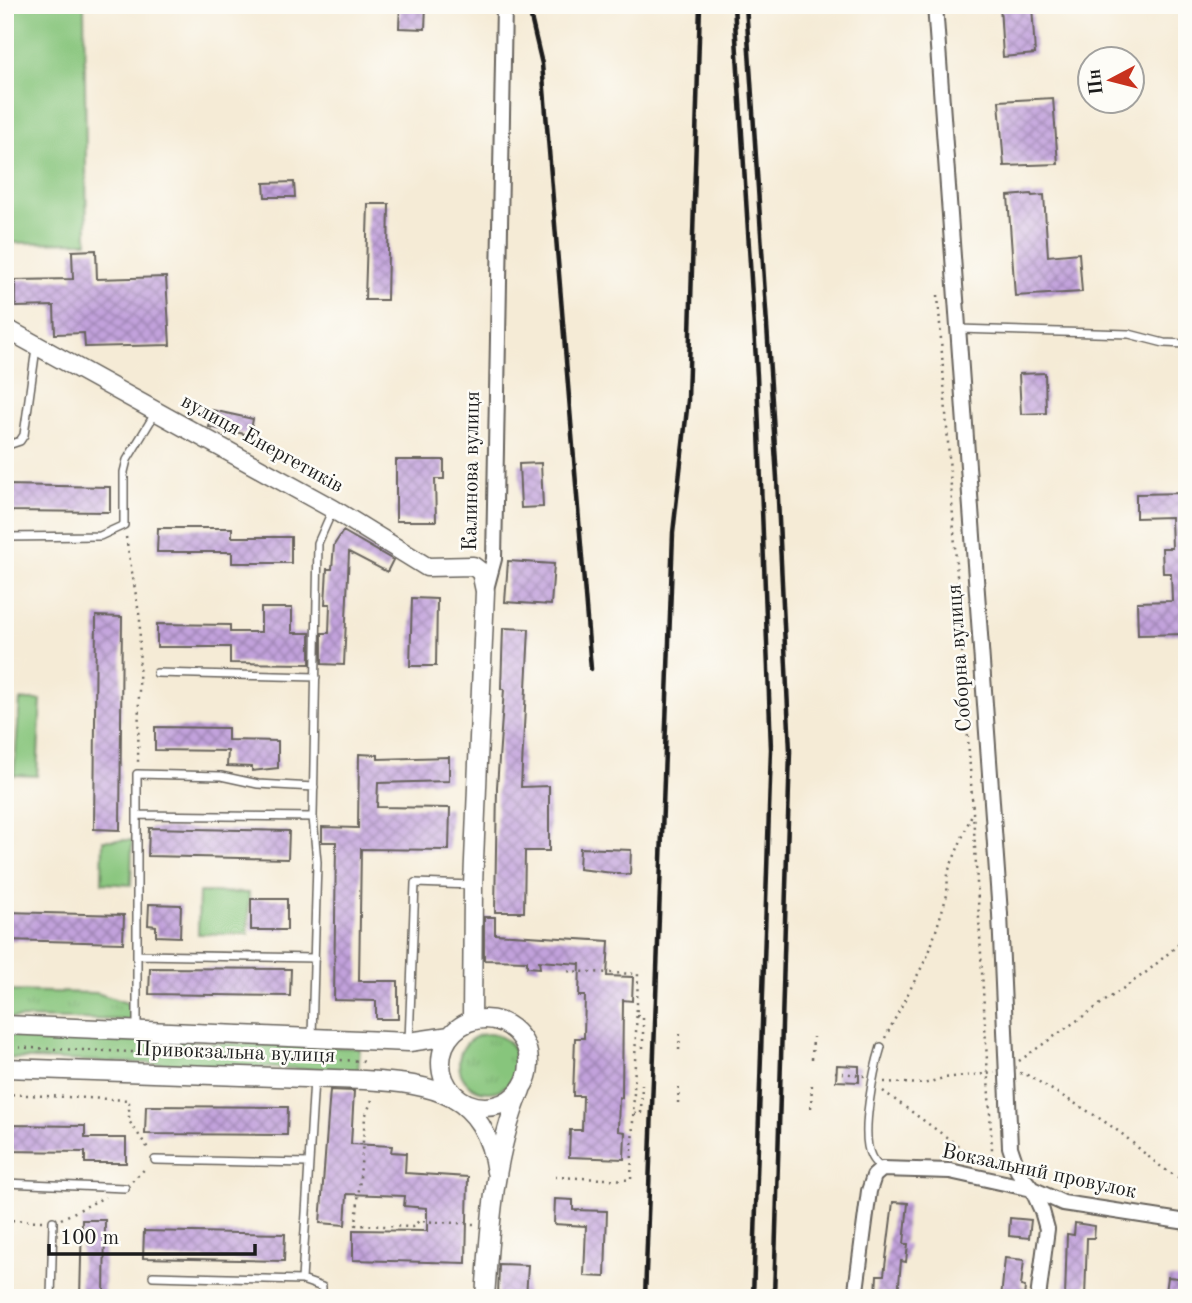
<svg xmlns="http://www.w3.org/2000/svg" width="1192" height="1303" viewBox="0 0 1192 1303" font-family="'Old Standard TT',serif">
<defs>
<pattern id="grass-tufts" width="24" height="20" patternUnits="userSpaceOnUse" patternTransform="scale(1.75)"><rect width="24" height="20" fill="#87c57c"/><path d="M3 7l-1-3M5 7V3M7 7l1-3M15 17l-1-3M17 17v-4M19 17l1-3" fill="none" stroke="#74a96b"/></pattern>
<pattern id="building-cross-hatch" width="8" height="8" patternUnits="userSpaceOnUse" patternTransform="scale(1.75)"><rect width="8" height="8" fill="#c2a2dc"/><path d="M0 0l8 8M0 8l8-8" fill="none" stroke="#9d83b2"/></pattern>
</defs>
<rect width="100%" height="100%" fill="#fdfcf7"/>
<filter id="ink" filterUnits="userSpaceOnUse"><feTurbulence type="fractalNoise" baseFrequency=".0143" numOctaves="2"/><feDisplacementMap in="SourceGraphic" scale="14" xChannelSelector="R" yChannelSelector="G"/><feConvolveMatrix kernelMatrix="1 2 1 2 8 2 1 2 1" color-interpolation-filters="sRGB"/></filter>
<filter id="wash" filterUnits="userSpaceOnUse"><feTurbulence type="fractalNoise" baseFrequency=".00686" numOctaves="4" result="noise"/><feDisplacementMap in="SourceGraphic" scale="28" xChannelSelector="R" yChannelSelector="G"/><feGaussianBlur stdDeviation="1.57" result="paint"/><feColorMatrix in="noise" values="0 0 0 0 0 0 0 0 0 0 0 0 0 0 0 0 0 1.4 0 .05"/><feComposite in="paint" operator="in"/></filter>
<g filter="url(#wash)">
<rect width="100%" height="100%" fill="#f5ebd6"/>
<!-- grass -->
<path fill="url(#grass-tufts)" stroke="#52704c" stroke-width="2" d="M 5,991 L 97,993 L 127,1003 L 132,1020 L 5,1018 Z
M459 1063a29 29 0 1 1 58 0a29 29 0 1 1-58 0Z"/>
<!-- green -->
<path fill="#87c57c" stroke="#52704c" stroke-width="2" d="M 5,5 L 84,5 L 87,242 L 5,243 Z
M 20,700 L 41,700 L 37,776 L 14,775 Z
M 103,840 L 132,840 L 131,885 L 102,883 Z
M 199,892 L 249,893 L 248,934 L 198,934 Z
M 5,1035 L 360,1048 L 358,1071 L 5,1058 Z"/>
<g id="blocks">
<!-- building -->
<path fill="url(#building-cross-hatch)" d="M 400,5 L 426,5 L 425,29 L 399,28 Z
M 1000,5 L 1032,5 L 1035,54 L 1003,57 Z
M 1053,98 L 1058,164 L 1004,166 L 999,101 Z
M 294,182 L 295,197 L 265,197 L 264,183 Z
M 1031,194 L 1032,196 L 1044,195 L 1048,256 L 1079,253 L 1082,292 L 1015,296 L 1008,196 Z
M 368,204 L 389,204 L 387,300 L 365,300 Z
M 96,250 L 97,279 L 166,277 L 170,345 L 85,347 L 84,333 L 55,334 L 54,306 L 16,307 L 15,280 L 73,279 L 72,251 Z
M 1045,373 L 1046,413 L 1021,414 L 1019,374 Z
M 212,410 L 253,419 L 250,435 L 209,427 Z
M 396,460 L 444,460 L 444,479 L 435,479 L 436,521 L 396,521 Z
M 541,463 L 543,507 L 521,508 L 519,464 Z
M 5,485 L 110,487 L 110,512 L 5,511 Z
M 1187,493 L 1187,634 L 1138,635 L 1137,602 L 1172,601 L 1171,573 L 1163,573 L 1162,548 L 1172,548 L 1171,517 L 1136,518 L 1136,494 Z
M 158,528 L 232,528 L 232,537 L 291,537 L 291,563 L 232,563 L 232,552 L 157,552 Z
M 343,531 L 393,560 L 387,572 L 349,552 L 344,665 L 322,664 L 322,633 L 329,633 L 330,604 L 325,604 L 327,569 L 332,569 L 334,545 Z
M 508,561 L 554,564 L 551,605 L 505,602 Z
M 412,598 L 437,599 L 436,666 L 410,666 Z
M 261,608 L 292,608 L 292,633 L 310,633 L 310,664 L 230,663 L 230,647 L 157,647 L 157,624 L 230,625 L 230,632 L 261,632 Z
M 96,616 L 122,617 L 120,830 L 94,829 Z
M 503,628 L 529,629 L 521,787 L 549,786 L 549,851 L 525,851 L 524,912 L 495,912 L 497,787 L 504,689 L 501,689 Z
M 155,727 L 228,728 L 228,740 L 278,741 L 278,768 L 252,771 L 252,767 L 227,766 L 228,751 L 155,750 Z
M 359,754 L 378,755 L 378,759 L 449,757 L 449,781 L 378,783 L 377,807 L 450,808 L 449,850 L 361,849 L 359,981 L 398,981 L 398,1019 L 376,1019 L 376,1001 L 334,1000 L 336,842 L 322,842 L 322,827 L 358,828 Z
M 149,828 L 289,831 L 288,859 L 148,856 Z
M 580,848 L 631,850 L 630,875 L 579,869 Z
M 251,899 L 287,899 L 287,930 L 251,930 Z
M 149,904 L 181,905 L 180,937 L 156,936 L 156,926 L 148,925 Z
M 5,912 L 124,915 L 123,943 L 5,940 Z
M 484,917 L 495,917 L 495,934 L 609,941 L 607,976 L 633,977 L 632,1001 L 623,1000 L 622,1098 L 619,1097 L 618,1131 L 625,1132 L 624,1159 L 569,1157 L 570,1130 L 582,1130 L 583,1096 L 573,1096 L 575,1038 L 584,1038 L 585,996 L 579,996 L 580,964 L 539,961 L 540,968 L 527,967 L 527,961 L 484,960 Z
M 150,968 L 291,969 L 290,996 L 149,994 Z
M 837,1065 L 859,1066 L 859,1082 L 836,1081 Z
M 330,1090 L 354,1091 L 351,1144 L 392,1146 L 391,1152 L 406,1153 L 405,1173 L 468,1177 L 466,1263 L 353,1260 L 353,1230 L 427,1231 L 427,1208 L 404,1206 L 405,1196 L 347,1194 L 345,1225 L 320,1223 Z
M 146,1106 L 288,1107 L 287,1135 L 145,1134 Z
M 5,1125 L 85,1126 L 85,1138 L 126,1138 L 126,1163 L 85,1163 L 85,1152 L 5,1151 Z
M 555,1199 L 573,1200 L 573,1210 L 607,1211 L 605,1277 L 584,1276 L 586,1226 L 554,1224 Z
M 893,1202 L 908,1203 L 904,1244 L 908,1244 L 906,1262 L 901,1261 L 898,1295 L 876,1293 L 877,1275 L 884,1275 Z
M 1010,1218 L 1031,1220 L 1029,1238 L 1009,1236 Z
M 82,1220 L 105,1220 L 104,1298 L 80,1298 Z
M 1075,1223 L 1095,1226 L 1094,1238 L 1087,1238 L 1085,1298 L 1065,1298 L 1067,1234 L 1074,1235 Z
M 144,1231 L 285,1234 L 284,1261 L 143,1258 Z
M 1005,1258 L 1024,1260 L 1021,1286 L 1025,1287 L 1024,1298 L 1001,1298 Z
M 499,1264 L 528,1265 L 526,1298 L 498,1298 Z
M 1168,1277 L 1187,1279 L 1187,1294 L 1166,1292 Z"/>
</g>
</g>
<g filter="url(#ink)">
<use href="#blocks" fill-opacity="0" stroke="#68645d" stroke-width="2"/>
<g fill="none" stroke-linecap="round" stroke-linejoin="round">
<!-- service casing -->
<g stroke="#68645d" stroke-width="10">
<path id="service" d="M 958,329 L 1129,334 L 1164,343 L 1187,344
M 5,446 L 20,441 L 24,435 L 36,348
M 5,537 L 100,536 L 124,525 L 124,472 L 127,460 L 156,412
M 157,673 L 316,677
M 137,815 L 313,817
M 140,955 L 315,958
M 137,1029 L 137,774 L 221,776 L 258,784 L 314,787
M 312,1036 L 317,862 L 313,817 L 318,543 L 333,509
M 409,1041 L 415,883 L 472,885
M 881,1047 C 874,1069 860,1135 871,1156 C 873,1161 878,1165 881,1169
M 314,1079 L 302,1280 L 322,1287 L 322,1298
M 155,1160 L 308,1163
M 5,1183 L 125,1188
M 153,1276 L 302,1280
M 51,1298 L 53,1221"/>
</g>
<!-- minor casing -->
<g stroke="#68645d" stroke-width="18">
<path id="minor" d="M 935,5 L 1000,914 L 1010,1147 L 1018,1171 L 1032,1189 L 1042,1211 L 1047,1229 L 1038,1298
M 486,589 L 494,559 L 504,5
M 855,1298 L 869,1191 L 874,1176 L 882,1169 L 950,1171 L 1032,1189 L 1063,1203 L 1187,1222"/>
</g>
<!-- tertiary casing -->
<g stroke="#68645d" stroke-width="21">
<path id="tertiary" d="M 5,328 L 333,509 L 427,567 L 473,566 L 481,572 L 485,591 L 473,885 L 472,1020
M441 1063a44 44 0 1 1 88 0a44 44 0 1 1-88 0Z
M 5,1025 L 409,1042 L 450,1036
M 5,1068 L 364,1080 C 434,1084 485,1093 496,1172
M 485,1298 C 490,1226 493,1156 521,1090"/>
</g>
<!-- path -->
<path stroke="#68645d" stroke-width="2.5" stroke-dasharray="2 5" stroke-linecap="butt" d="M 5,256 L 8,305 L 5,310
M 938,295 L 973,812 L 993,1167
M 126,537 L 140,619 L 138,763
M 637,1016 L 643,1017 L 643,1049
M 885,1038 L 929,953 L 947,895 L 948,872 L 972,814
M 5,1047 L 365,1061
M 679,1050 L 680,1032
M 812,1059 L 813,1037
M 1019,1061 L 1148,971 L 1187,937
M 835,1072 L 865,1076
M 1020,1073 L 1030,1076 C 1060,1096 1093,1112 1122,1134 C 1142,1150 1162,1172 1187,1181
M 884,1082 L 924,1084 L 943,1078 L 995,1073
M 883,1091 L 982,1163
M 5,1094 L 129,1100 L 129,1121 L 150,1151
M 372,1100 L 365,1117 L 356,1225 L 412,1227 L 419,1221 L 474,1224
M 678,1103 L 679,1084
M 811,1108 L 812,1083
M 634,1114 L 641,1113 L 642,1084
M 555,1177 L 631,1180 L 638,974 L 564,971
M 132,1181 L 147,1167
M 61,1219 L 105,1197
M 5,1220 L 44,1221"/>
<!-- service -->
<use href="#service" stroke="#fff" stroke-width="7"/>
<!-- minor -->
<use href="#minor" stroke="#fff" stroke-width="14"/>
<!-- tertiary -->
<use href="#tertiary" stroke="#fff" stroke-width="18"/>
<!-- rail -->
<path stroke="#1c1c1c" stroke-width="4.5" d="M 528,5 L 542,64 L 591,669
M 734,5 L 757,376 L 771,749 L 753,1298
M 746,5 L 777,478 L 790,751 L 774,1298
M 645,1298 L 673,533 L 688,400 L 700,5"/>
</g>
</g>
<g text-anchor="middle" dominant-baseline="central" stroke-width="5" stroke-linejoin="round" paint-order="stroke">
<!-- street labels -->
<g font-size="21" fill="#1c1c1c" stroke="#fdfcf7">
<text transform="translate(262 444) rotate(29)">вулиця Енергетиків</text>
<text transform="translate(472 471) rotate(-89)">Калинова вулиця</text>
<text transform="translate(960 658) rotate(-94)">Соборна вулиця</text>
<text transform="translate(235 1053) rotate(2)">Привокзальна вулиця</text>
<text transform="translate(1039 1172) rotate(12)">Вокзальний провулок</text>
</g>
</g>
<!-- margin -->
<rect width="1192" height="1303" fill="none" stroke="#fdfcf7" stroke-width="28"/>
<!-- north arrow -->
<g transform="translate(1111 80) rotate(263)"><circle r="33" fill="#fdfcf7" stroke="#a3a29f" stroke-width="2"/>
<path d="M0-5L12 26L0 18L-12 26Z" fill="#c8321e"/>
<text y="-10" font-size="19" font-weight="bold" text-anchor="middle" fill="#1c1c1c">Пн</text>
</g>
<!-- scale -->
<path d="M49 1244v10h206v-10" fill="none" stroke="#1c1c1c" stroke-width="3.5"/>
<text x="60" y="1244" font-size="21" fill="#1c1c1c" stroke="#fdfcf7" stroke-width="5" paint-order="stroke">100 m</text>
</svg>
